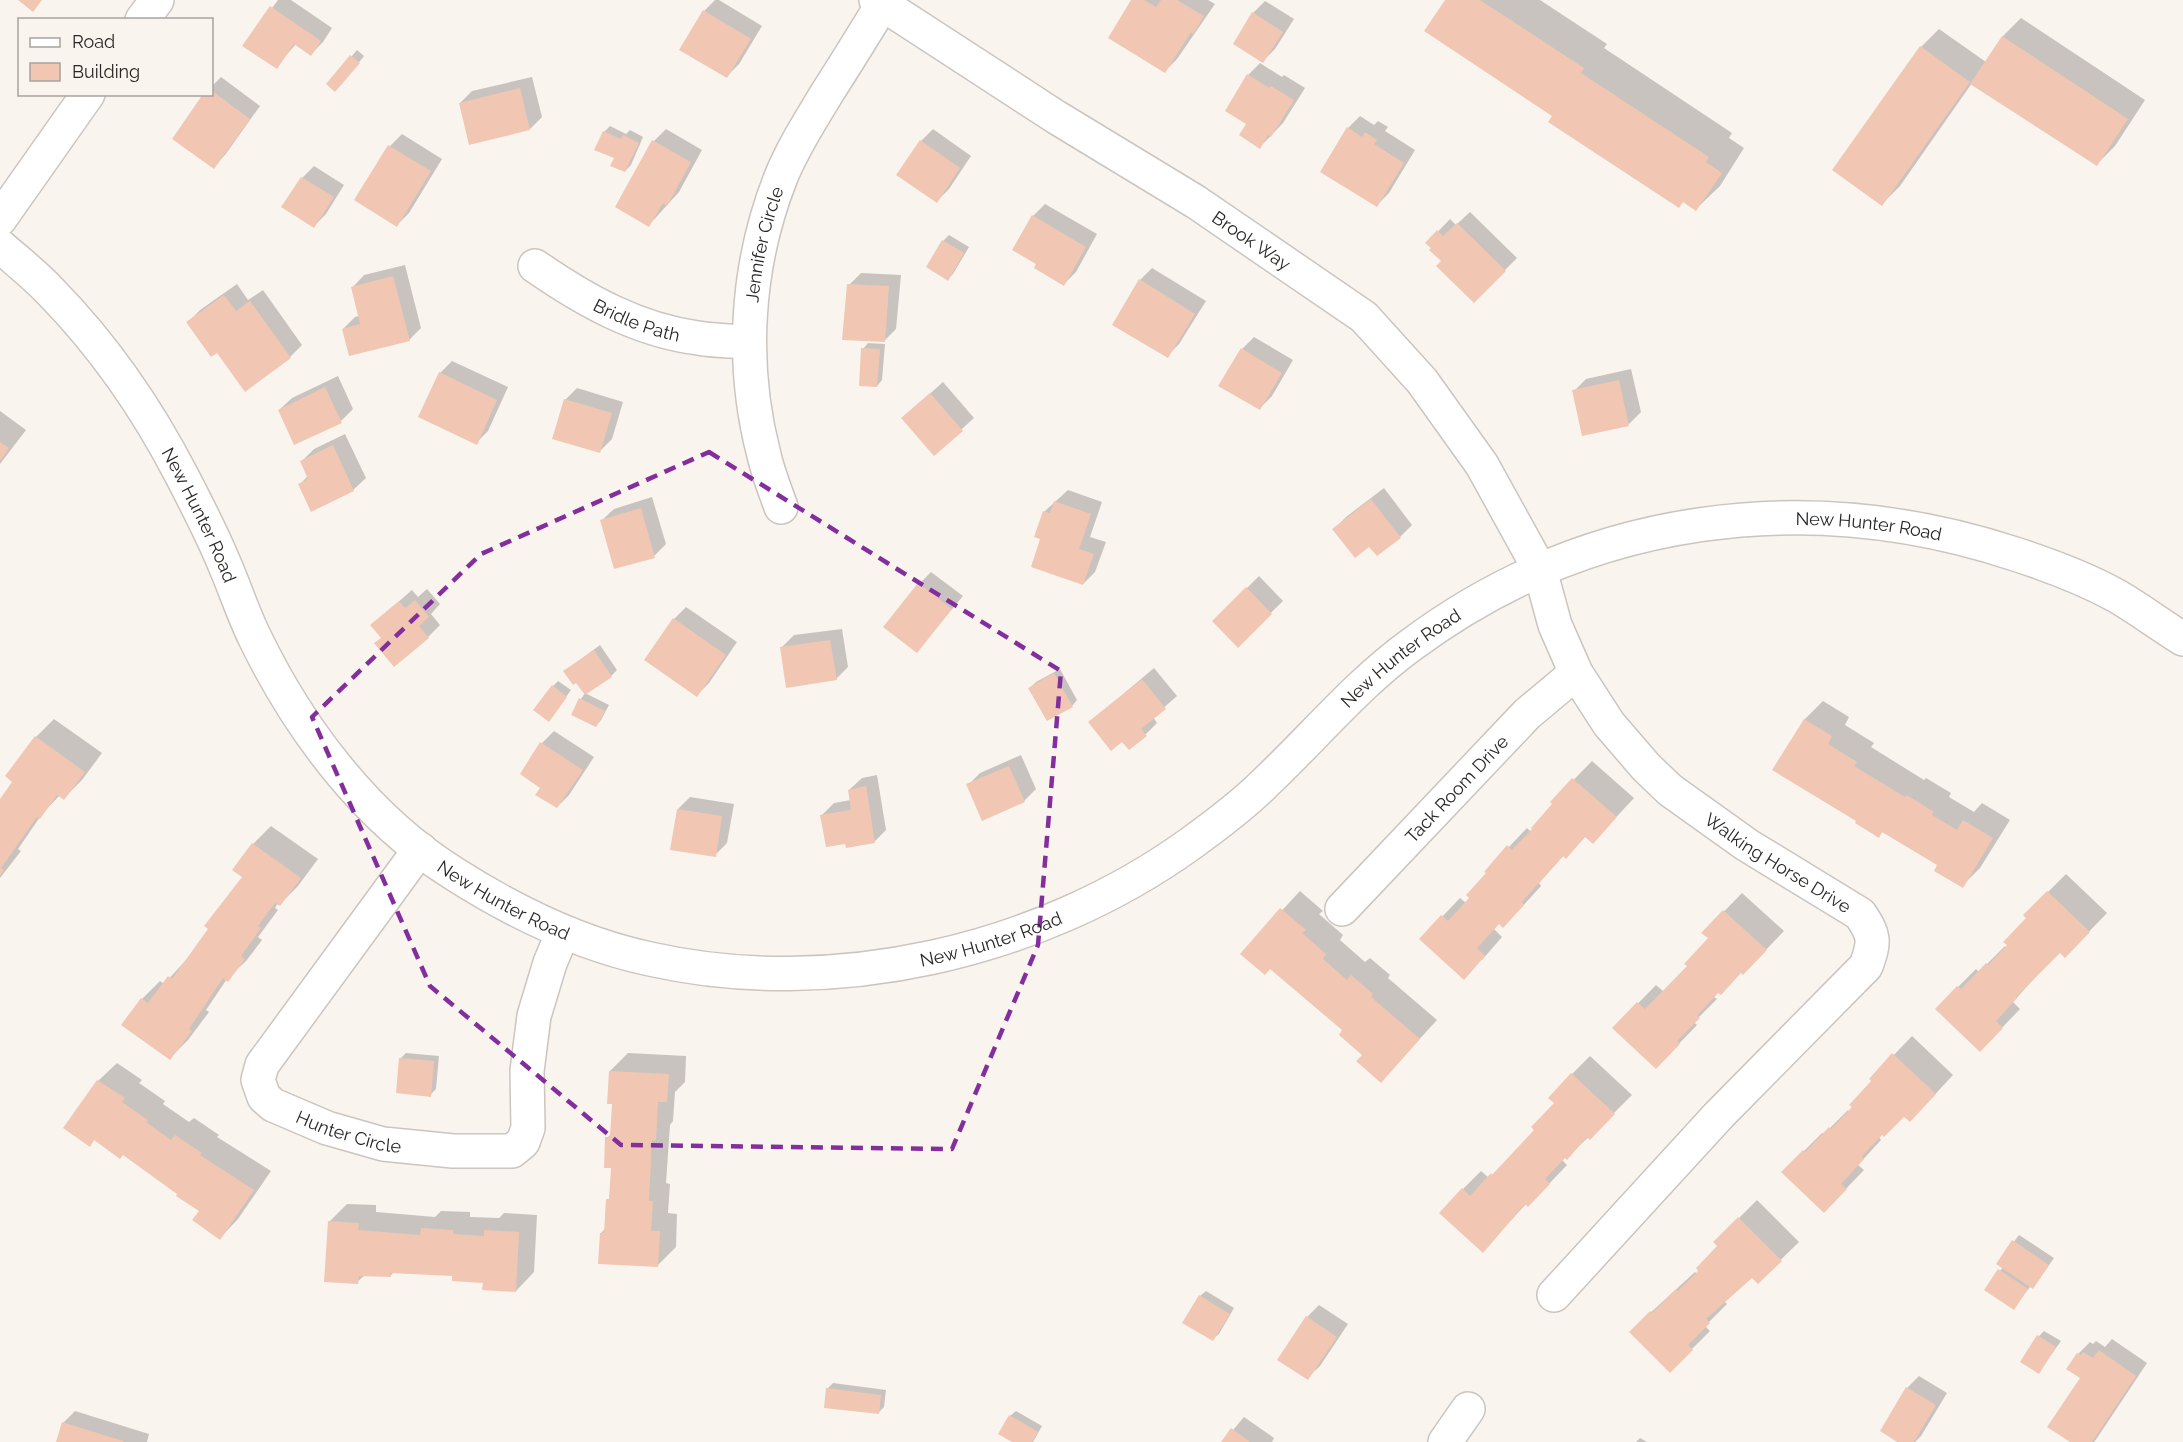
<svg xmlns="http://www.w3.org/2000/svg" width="2183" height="1442" viewBox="0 0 2183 1442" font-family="Raleway,sans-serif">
<rect width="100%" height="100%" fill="#faf4ef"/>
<!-- shadow -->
<path fill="#0003" d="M 278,0 L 291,0 L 332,28 L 323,42 L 311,54 L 296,44 L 276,67 L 244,46 Z
M 715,0 L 719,0 L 762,26 L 739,64 L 726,77 L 681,49 L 704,11 Z
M 1133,0 L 1208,0 L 1215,4 L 1177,59 L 1165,71 Z
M 1446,0 L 1540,0 L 1607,44 L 1604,48 L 1732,133 L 1729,138 L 1744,148 L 1720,186 L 1696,209 L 1555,116 Z
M 1265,1 L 1294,19 L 1275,49 L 1263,61 L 1253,13 Z
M 2021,18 L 2145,100 L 2115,146 L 2096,165 L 1972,83 L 1900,186 L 1882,204 L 1921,47 L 1939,29 L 1986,62 L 2003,36 Z
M 357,50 L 364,56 L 341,85 L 328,84 Z
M 1260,63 L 1282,77 L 1284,75 L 1305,88 L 1283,123 L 1260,147 L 1248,123 L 1248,75 Z
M 221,77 L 260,106 L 225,155 L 213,167 L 212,86 Z
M 532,77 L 542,117 L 530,129 L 460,103 L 472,91 Z
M 1360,116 L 1374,125 L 1378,121 L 1388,127 L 1385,131 L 1415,150 L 1389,193 L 1377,205 L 1348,128 Z
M 610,126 L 626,134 L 630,130 L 643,137 L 631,165 L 625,171 L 616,158 L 604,132 Z
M 666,129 L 702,150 L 679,192 L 649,225 L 654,141 Z
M 933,129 L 971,156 L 949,189 L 937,201 L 921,141 Z
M 402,134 L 442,159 L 409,213 L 397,225 L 356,200 L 390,146 Z
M 314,166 L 344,185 L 326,214 L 314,226 L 283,207 L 302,178 Z
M 1045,204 L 1097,234 L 1076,272 L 1064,284 L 1038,264 L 1033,216 Z
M 1470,212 L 1517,258 L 1474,301 L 1427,243 L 1450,219 L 1456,225 Z
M 949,235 L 969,247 L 953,274 L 948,279 L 943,241 Z
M 405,265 L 421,328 L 409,340 L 343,329 L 355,317 L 359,316 L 352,288 L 364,275 Z
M 1152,268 L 1206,301 L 1179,344 L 1167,356 L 1140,280 Z
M 861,273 L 901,275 L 896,329 L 884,341 L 849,285 Z
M 237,284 L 248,300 L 263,290 L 302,345 L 290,357 L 245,390 L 218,351 L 188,322 L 200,310 Z
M 1254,337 L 1293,360 L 1272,396 L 1260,408 L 1242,349 Z
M 868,343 L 885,344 L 882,380 L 877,386 L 863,349 Z
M 452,361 L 508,387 L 488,431 L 476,443 L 440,373 Z
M 1631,369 L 1641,412 L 1629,424 L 1574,391 L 1586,379 Z
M 338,376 L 353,409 L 341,421 L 295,443 L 279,410 L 292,398 Z
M 943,382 L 974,418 L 934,454 L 915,407 Z
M 577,388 L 623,402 L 612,439 L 600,451 L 565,400 Z
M 0,411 L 26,430 L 0,464 Z
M 345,434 L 366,478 L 353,490 L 300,484 L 308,476 L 302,461 L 314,449 Z
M 1384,488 L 1412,525 L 1400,537 L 1370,544 L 1334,529 L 1346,517 Z
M 1068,490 L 1102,502 L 1090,537 L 1106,542 L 1095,572 L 1083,584 L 1042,538 L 1036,536 L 1045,511 Z
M 652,497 L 666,544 L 654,556 L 601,521 L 614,509 Z
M 931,572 L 963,596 L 917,651 L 885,627 L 919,584 Z
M 1259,576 L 1283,601 L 1238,645 L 1214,621 Z
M 427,589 L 440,604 L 431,614 L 440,625 L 428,637 L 382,637 L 372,625 L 412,590 L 418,597 Z
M 686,607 L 737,642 L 709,683 L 697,695 L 646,660 L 674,619 Z
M 842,629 L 848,667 L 836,679 L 782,647 L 794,635 Z
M 600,645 L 617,670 L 611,676 L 577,680 L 565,671 Z
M 1154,668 L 1177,696 L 1153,717 L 1157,723 L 1145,735 L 1123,740 L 1090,722 Z
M 1060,669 L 1077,700 L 1072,706 L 1030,688 L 1036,682 Z
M 558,681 L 571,690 L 554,714 L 553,686 Z
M 585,693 L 609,705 L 601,720 L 596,726 L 581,699 Z
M 1823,701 L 1849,717 L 1845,725 L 1874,743 L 1871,747 L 1924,780 L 1926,778 L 1951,793 L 1949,797 L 1974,812 L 1982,803 L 2010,820 L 1980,868 L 1962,886 L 1939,865 L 1884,831 L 1878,836 L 1858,821 L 1774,770 L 1805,719 Z
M 54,719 L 102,753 L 82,780 L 64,798 L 60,795 L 42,814 L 18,849 L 21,851 L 0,878 L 0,801 L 14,781 L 36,737 Z
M 554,731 L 594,757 L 569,795 L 557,807 L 542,787 L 542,743 Z
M 1021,755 L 1036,789 L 1024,801 L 968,785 L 980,773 Z
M 1592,761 L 1634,798 L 1593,842 L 1586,836 L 1566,857 L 1564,855 L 1539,883 L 1541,886 L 1521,908 L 1500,922 L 1494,929 L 1502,937 L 1482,960 L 1421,939 L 1460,898 L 1466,903 L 1489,873 L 1486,871 L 1527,828 L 1531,832 L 1554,804 L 1552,802 Z
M 877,775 L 886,830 L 874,842 L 822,815 L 834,803 L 851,800 L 849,790 L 862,778 Z
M 690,797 L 734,804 L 727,843 L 715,855 L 678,809 Z
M 271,826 L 318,859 L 298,886 L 280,904 L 278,903 L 275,908 L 278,910 L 258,937 L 262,940 L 246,961 L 227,979 L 206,1010 L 209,1012 L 188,1040 L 170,1058 L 123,1025 L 142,999 L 160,981 L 164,984 L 187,959 L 245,877 L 234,870 L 253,844 Z
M 2066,874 L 2107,913 L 2083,938 L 2061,951 L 2039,973 L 2013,1002 L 2020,1009 L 1998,1032 L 1958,987 L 1976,969 L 1979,972 L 2005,946 L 2006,948 L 2028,918 L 2025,915 Z
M 1300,891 L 1323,911 L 1319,914 L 1343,935 L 1340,940 L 1365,962 L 1370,958 L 1390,975 L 1388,978 L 1437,1020 L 1381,1081 L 1344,1030 L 1270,967 L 1242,954 Z
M 1742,893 L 1784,931 L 1761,955 L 1719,991 L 1714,997 L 1717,999 L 1694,1022 L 1697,1025 L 1674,1049 L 1614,1028 L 1656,985 L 1664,992 L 1689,966 L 1710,938 L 1703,933 Z
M 1912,1036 L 1953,1075 L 1928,1102 L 1904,1115 L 1879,1137 L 1881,1140 L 1858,1165 L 1864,1170 L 1842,1193 L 1783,1172 L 1822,1133 L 1824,1134 L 1848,1110 L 1849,1112 L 1874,1081 L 1871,1079 Z
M 406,1053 L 439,1056 L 436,1089 L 430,1095 L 400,1059 Z
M 628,1053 L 686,1056 L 685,1082 L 675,1092 L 673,1121 L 670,1125 L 666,1183 L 670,1184 L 668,1213 L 677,1214 L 676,1247 L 658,1265 L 601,1233 L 606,1228 L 613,1167 L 607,1138 L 612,1133 L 614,1103 L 610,1071 Z
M 1590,1056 L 1632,1095 L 1608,1119 L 1566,1158 L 1565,1157 L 1562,1160 L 1567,1165 L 1546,1187 L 1527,1203 L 1483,1251 L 1463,1189 L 1481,1171 L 1489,1178 L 1537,1130 L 1556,1103 L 1572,1074 Z
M 117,1063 L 142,1080 L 139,1083 L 165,1101 L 163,1104 L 189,1122 L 194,1118 L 219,1135 L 217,1137 L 271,1171 L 238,1219 L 220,1238 L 201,1211 L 180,1193 L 123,1154 L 95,1139 L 89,1145 L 65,1128 L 98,1081 Z
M 1757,1200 L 1799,1242 L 1758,1282 L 1752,1276 L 1724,1301 L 1727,1304 L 1705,1326 L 1710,1331 L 1670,1371 L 1649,1314 L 1695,1272 L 1697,1274 L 1719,1246 L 1715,1242 Z
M 347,1204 L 376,1205 L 376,1212 L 435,1217 L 441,1211 L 470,1212 L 470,1217 L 499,1218 L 504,1213 L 537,1215 L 534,1272 L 516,1291 L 454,1275 L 394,1272 L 390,1276 L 365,1275 L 357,1282 L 329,1222 Z
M 2019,1235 L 2054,1258 L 2038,1281 L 2033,1287 L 2031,1286 L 2013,1308 L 1986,1289 L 2003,1267 L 1998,1263 Z
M 1206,1291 L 1234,1308 L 1219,1334 L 1213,1339 L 1200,1296 Z
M 1319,1305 L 1348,1324 L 1320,1366 L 1307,1378 L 1307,1317 Z
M 2044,1331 L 2061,1341 L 2039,1372 L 2039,1336 Z
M 2112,1339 L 2147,1363 L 2097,1438 L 2094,1442 L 2072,1442 L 2082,1377 L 2078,1354 L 2090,1342 L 2093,1344 L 2096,1341 L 2105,1347 Z
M 1919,1376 L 1947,1393 L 1921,1436 L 1915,1442 L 1900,1442 L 1907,1388 Z
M 833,1383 L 886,1390 L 884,1407 L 878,1413 L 827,1389 Z
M 75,1411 L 149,1434 L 147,1442 L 57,1442 L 63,1423 Z
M 1016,1411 L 1042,1426 L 1033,1442 L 1015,1442 L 1010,1416 Z
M 1244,1417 L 1274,1438 L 1272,1442 L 1223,1442 Z
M 1640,1438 L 1647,1442 L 1636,1442 Z"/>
<!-- building -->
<path fill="#f1c7b3" d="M 18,0 L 42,0 L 33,12 Z
M 1131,0 L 1144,0 L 1156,7 L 1161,0 L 1177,0 L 1204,16 L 1193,34 L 1191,32 L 1165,73 L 1108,38 Z
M 1445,0 L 1480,0 L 1584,68 L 1581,73 L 1709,157 L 1706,162 L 1722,173 L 1696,211 L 1683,202 L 1679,208 L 1548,122 L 1552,116 L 1424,31 Z
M 270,6 L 321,41 L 311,56 L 294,44 L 277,69 L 242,46 Z
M 703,10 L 751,39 L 727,78 L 679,50 Z
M 1252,12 L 1283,32 L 1263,63 L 1233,44 Z
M 2002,36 L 2128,119 L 2097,166 L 1970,84 Z
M 1920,46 L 1970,82 L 1882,206 L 1832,170 Z
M 350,55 L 360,63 L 335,92 L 326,84 Z
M 1247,74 L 1269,88 L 1271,86 L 1294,100 L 1271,137 L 1268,135 L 1260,149 L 1239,135 L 1246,124 L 1225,111 Z
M 520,88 L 530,130 L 469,145 L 459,103 Z
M 212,91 L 250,119 L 214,169 L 172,139 L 203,94 L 212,94 Z
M 1347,127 L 1362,137 L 1365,132 L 1377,140 L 1374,144 L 1404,163 L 1377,207 L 1320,172 Z
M 603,131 L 621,139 L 623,135 L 639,143 L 625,172 L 610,166 L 614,158 L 594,150 Z
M 652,140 L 691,162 L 667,206 L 663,203 L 649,227 L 615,207 Z
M 920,140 L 960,168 L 937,203 L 896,175 Z
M 388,145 L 431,171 L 397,227 L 354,200 Z
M 301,177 L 334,197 L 314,228 L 281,207 Z
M 1032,215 L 1086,247 L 1064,286 L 1034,268 L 1036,264 L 1012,250 Z
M 1457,223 L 1506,271 L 1474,303 L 1436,266 L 1441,261 L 1429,250 L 1431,248 L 1425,243 L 1437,230 L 1443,236 Z
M 942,240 L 964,253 L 948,281 L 926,267 Z
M 393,276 L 410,341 L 349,356 L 342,329 L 360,324 L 351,287 Z
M 1139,279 L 1195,314 L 1168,358 L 1112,325 Z
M 847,284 L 889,286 L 885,342 L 842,340 Z
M 224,295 L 236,311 L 250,301 L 291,358 L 245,392 L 217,353 L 211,357 L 186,322 Z
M 861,348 L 880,349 L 877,387 L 859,386 Z
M 1241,348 L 1282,373 L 1260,410 L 1218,386 Z
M 439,372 L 497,400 L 477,445 L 418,417 Z
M 1619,380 L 1629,426 L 1582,436 L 1572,390 Z
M 325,387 L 342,423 L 294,445 L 278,410 Z
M 930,393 L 963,431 L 934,456 L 901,418 Z
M 564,399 L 612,413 L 600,453 L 552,439 Z
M 0,442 L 9,448 L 0,461 Z
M 333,445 L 354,491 L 311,512 L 298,484 L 308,479 L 300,461 Z
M 1371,499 L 1401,538 L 1377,556 L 1369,547 L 1355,558 L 1332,529 Z
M 1054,501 L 1091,514 L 1079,549 L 1094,554 L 1083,585 L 1031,567 L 1040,539 L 1034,537 L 1043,511 L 1050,513 Z
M 641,508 L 655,558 L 614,569 L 600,520 Z
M 918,583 L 952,609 L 917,653 L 883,627 Z
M 1246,587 L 1272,614 L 1238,648 L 1212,621 Z
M 415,600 L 429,617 L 419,626 L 429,638 L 394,667 L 374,643 L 381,638 L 370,625 L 399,601 L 405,608 Z
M 673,618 L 726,655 L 697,697 L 644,660 Z
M 830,640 L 837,680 L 786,688 L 780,647 Z
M 594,650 L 612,677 L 585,695 L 576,683 L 573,685 L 563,671 Z
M 1054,673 L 1073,707 L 1047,721 L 1028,688 Z
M 1142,679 L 1166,709 L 1141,729 L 1147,736 L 1129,750 L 1122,742 L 1111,751 L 1088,722 Z
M 552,685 L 567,697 L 549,722 L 533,710 Z
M 579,698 L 605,711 L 596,727 L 571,715 Z
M 1804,719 L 1832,736 L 1828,744 L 1857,762 L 1854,766 L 1905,797 L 1907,795 L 1934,812 L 1932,815 L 1957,830 L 1963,820 L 1993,838 L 1963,888 L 1934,871 L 1937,865 L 1882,832 L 1879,838 L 1855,823 L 1856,821 L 1772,770 Z
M 35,736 L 85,772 L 64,800 L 57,795 L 40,819 L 37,817 L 1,868 L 4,870 L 0,876 L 0,799 L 12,782 L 5,776 Z
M 540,742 L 583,770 L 557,808 L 535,795 L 540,788 L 520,774 Z
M 1009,766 L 1025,802 L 982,821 L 966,784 Z
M 1572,778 L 1617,817 L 1593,844 L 1585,837 L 1566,859 L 1563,856 L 1522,902 L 1524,905 L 1503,928 L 1499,924 L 1477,948 L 1485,956 L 1464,980 L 1419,939 L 1441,915 L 1448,921 L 1469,898 L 1466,895 L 1486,873 L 1484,872 L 1507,845 L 1512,850 L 1532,829 L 1531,828 L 1552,804 L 1550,802 Z
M 866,786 L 875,843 L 846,848 L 845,844 L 826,847 L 820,815 L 851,810 L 848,790 Z
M 677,809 L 722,816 L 716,857 L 670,850 Z
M 252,843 L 301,878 L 280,906 L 275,903 L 258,926 L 261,928 L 241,956 L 245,959 L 228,982 L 223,978 L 189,1029 L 192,1031 L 170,1060 L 121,1025 L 141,998 L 148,1003 L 168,976 L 172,979 L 208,929 L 204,926 L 242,877 L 232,870 Z
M 2047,891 L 2090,932 L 2065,958 L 2060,953 L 2016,997 L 2017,998 L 1996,1021 L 2003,1028 L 1980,1052 L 1935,1009 L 1957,986 L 1961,989 L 1986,963 L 1988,965 L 2007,945 L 2003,942 L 2026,918 L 2023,915 Z
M 1280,908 L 1306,930 L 1302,933 L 1326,954 L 1323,959 L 1347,980 L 1351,975 L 1373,994 L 1371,997 L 1420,1039 L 1381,1083 L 1356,1061 L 1362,1055 L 1339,1035 L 1342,1030 L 1270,969 L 1265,975 L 1240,954 Z
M 1723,910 L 1767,950 L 1743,975 L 1741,973 L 1721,995 L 1718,993 L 1697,1016 L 1700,1018 L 1677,1041 L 1680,1044 L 1656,1069 L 1612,1028 L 1637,1002 L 1645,1009 L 1687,966 L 1684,964 L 1708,938 L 1701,933 Z
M 1892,1053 L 1936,1094 L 1910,1122 L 1904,1117 L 1884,1137 L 1882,1135 L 1862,1156 L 1864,1159 L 1841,1184 L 1847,1189 L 1824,1213 L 1781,1172 L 1803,1150 L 1805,1152 L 1829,1127 L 1831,1129 L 1852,1107 L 1849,1105 L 1871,1081 L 1869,1079 Z
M 399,1058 L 434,1061 L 431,1097 L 396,1093 Z
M 609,1071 L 669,1074 L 667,1102 L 658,1102 L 656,1141 L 652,1140 L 649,1201 L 653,1201 L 651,1231 L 660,1231 L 658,1267 L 598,1264 L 600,1233 L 604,1233 L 606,1199 L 609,1199 L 611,1168 L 604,1168 L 605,1137 L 610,1137 L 612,1104 L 607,1104 Z
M 1571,1073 L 1615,1114 L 1590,1140 L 1587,1137 L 1567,1160 L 1565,1158 L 1545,1179 L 1550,1184 L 1528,1207 L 1525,1204 L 1483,1253 L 1439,1213 L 1462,1188 L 1470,1196 L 1491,1173 L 1492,1175 L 1534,1130 L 1531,1127 L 1554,1103 L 1548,1098 Z
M 97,1080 L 125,1098 L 122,1102 L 148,1120 L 146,1122 L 171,1140 L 175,1135 L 202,1153 L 200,1155 L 254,1190 L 220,1240 L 192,1220 L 199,1211 L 176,1196 L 177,1194 L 123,1155 L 120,1159 L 94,1140 L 90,1147 L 63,1128 Z
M 1738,1217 L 1782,1261 L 1758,1284 L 1752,1278 L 1706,1319 L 1710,1323 L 1688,1345 L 1693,1350 L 1670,1373 L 1629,1332 L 1650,1311 L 1652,1313 L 1676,1289 L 1678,1291 L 1698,1271 L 1696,1268 L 1717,1246 L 1713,1242 Z
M 328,1221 L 359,1223 L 358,1230 L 420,1235 L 421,1228 L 453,1230 L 453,1234 L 484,1236 L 484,1230 L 519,1232 L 516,1292 L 482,1290 L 483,1283 L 452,1281 L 452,1276 L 390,1273 L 391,1277 L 359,1276 L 358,1284 L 324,1282 Z
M 2012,1240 L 2049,1265 L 2033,1289 L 1996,1264 Z
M 1998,1269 L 2028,1289 L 2014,1310 L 1984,1290 Z
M 1199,1295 L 1230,1314 L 1213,1341 L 1182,1323 Z
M 1306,1316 L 1337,1337 L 1308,1380 L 1277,1360 Z
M 2037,1335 L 2056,1347 L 2039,1374 L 2020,1362 Z
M 2099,1350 L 2136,1376 L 2092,1442 L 2070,1442 L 2047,1427 L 2080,1378 L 2066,1369 L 2077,1353 L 2081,1355 L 2083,1352 L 2093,1358 Z
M 1906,1387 L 1936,1405 L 1914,1442 L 1897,1442 L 1880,1431 Z
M 826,1388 L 881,1395 L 879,1414 L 824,1408 Z
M 1009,1415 L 1038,1432 L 1032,1442 L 1012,1442 L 998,1434 Z
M 62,1422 L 123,1441 L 123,1442 L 56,1442 Z
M 1231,1428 L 1250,1442 L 1221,1442 Z"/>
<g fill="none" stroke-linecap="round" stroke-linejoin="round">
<!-- minor casing -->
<g stroke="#cbc5c0" stroke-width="36">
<g id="minor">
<path id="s1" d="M 876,0 L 1056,117 L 1196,202 L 1364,317 L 1422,381 L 1482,465 L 1540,570 L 1555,625 L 1576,673 L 1609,724 L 1646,767 L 1670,790 L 1747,845 L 1860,914 C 1875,936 1875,941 1866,966 L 1719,1115 L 1554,1295"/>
<path d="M 142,20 L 157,0"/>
<path d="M 0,219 L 88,94"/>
<path id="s2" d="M 0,246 C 17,261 35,275 50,291 C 104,346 148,410 183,478 C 197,505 212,534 224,563 C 235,588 243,614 255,638 C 299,729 366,818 453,873 C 514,912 579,944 650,959 C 832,1000 1040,952 1190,844 C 1215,826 1242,806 1264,784 C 1313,738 1356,685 1411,645 C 1588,513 1808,486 2015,554 C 2049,565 2084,578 2115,595 C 2138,608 2160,625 2183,639"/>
<path id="s3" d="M 535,266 C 584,300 637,330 698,338 C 715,341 732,341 749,342"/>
<path id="s4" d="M 781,507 C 775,490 768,473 764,455 C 740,364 746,265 781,177 C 793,147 811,120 827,93 C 847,62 866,31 885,0"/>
<path id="s5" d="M 420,849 L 262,1065 L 258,1080 L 264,1097 L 273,1105 L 327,1128 L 383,1144 L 453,1151 L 512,1151 L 523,1142 L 528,1128 L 527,1071 L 534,1016 L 550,963 L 563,932"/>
<path id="s6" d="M 1342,909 L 1527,714 L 1576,673"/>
<path d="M 1445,1442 L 1468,1409"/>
</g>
</g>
<!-- minor -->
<use href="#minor" stroke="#fff" stroke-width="33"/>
</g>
<!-- marked area -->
<path fill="none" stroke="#822f9d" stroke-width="4.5" stroke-dasharray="12 8" stroke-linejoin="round" d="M 709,452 L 1061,671 L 1038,945 L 952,1149 L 621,1145 L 430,986 L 312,717 L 481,554 Z"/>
<g text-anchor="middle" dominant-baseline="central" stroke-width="5" stroke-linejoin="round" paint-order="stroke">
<!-- street labels -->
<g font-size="18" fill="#292725" stroke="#faf4ef">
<text stroke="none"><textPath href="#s1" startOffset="446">Brook Way</textPath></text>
<text stroke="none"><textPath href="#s4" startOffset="268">Jennifer Circle</textPath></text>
<text stroke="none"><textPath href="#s3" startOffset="116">Bridle Path</textPath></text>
<text stroke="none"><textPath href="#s2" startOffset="338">New Hunter Road</textPath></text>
<text stroke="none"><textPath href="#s2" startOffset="2352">New Hunter Road</textPath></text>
<text stroke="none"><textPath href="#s2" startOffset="1850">New Hunter Road</textPath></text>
<text stroke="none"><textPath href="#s6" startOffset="166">Tack Room Drive</textPath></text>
<text stroke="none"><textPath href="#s1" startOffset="1282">Walking Horse Drive</textPath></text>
<text stroke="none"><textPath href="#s2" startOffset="842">New Hunter Road</textPath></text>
<text stroke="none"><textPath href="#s2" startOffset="1346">New Hunter Road</textPath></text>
<text stroke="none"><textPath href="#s5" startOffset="394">Hunter Circle</textPath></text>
</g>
</g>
<!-- legend -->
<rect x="18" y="18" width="195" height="78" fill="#faf4ef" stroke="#a6a29e" stroke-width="1.5"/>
<rect x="30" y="38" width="30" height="9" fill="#ffffff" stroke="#a6a29e" stroke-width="1.5"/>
<text x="72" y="48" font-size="18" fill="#292725">Road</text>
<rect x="30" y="63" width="30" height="18" fill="#f1c7b3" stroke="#a6a29e" stroke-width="1.5"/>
<text x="72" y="78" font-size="18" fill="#292725">Building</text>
</svg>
